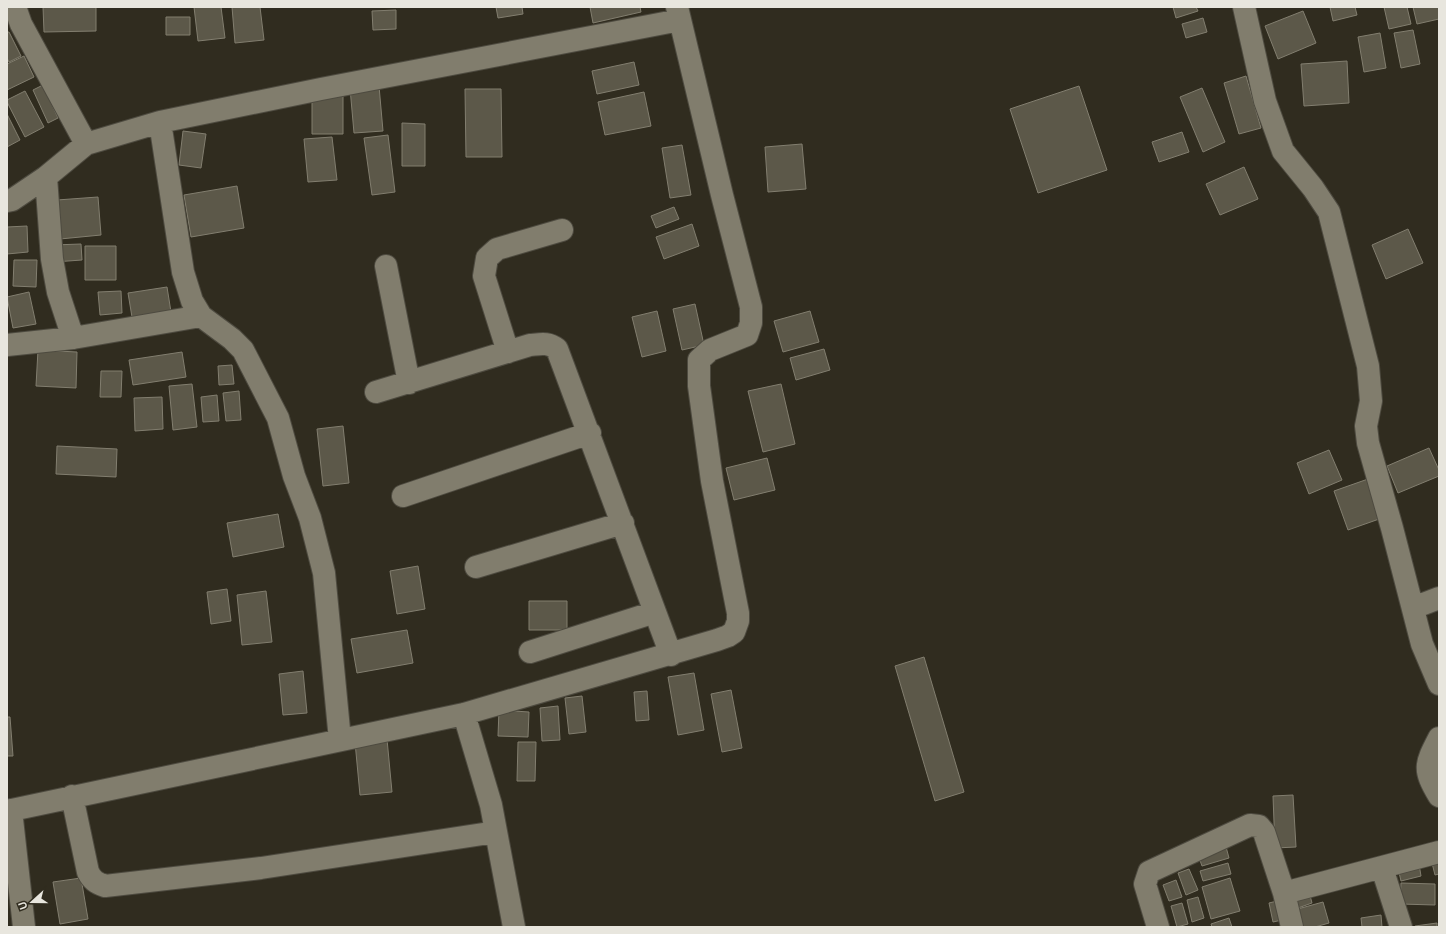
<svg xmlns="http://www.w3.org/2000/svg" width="1446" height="934" viewBox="0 0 1446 934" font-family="'DM Sans',sans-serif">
<rect width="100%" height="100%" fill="#302c1f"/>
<!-- building -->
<path fill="#5c5849" stroke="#827e6f" d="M 43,7 L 96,7 L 96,31 L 44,32 Z
M 194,7 L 221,7 L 225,38 L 198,41 Z
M 232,7 L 260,7 L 264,40 L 235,43 Z
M 496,7 L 522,7 L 523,14 L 498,18 Z
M 590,7 L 640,7 L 641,12 L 593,23 Z
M 1173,7 L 1196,7 L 1198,11 L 1176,18 Z
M 1330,7 L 1355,7 L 1357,15 L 1333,21 Z
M 1384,7 L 1407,7 L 1411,24 L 1389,29 Z
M 1413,7 L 1439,7 L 1439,19 L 1417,24 Z
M 396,10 L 396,29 L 373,30 L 372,11 Z
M 1303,11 L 1316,43 L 1278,59 L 1265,26 Z
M 166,17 L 190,17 L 190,35 L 166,35 Z
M 1203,18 L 1207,32 L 1186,38 L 1182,24 Z
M 1413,30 L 1420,64 L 1401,68 L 1394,33 Z
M 7,32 L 9,32 L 21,56 L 9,62 L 7,58 Z
M 1380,33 L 1386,68 L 1364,72 L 1358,37 Z
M 24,56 L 34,77 L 7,90 L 7,64 Z
M 1347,61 L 1349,103 L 1304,106 L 1301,64 Z
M 634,62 L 639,85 L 597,94 L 592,71 Z
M 1246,76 L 1261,128 L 1239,134 L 1224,83 Z
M 43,85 L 58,118 L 48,123 L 33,90 Z
M 379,86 L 383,131 L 354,133 L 350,88 Z
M 1079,86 L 1107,170 L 1038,193 L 1010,109 Z
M 1202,88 L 1225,142 L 1203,152 L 1180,97 Z
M 465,89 L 501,89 L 502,157 L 466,157 Z
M 25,91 L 44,127 L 25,137 L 7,102 L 7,100 Z
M 644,92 L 651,126 L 605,135 L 598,102 Z
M 312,96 L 343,96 L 343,134 L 312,134 Z
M 7,114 L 20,140 L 7,147 Z
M 402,123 L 425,124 L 425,166 L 402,166 Z
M 183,131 L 206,134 L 201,168 L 179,165 Z
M 1182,132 L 1189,152 L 1159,162 L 1152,142 Z
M 388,135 L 395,192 L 372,195 L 364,138 Z
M 332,137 L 337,180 L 308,182 L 304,139 Z
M 802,144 L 806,189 L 768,192 L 765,147 Z
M 682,145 L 691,195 L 670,198 L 662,148 Z
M 1244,167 L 1258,199 L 1220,215 L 1206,184 Z
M 237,186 L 244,228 L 191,237 L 184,195 Z
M 98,197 L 101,235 L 60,239 L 57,200 Z
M 674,207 L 679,219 L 656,228 L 651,216 Z
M 692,224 L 699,246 L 664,259 L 656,237 Z
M 27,226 L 28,252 L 7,254 L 7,227 Z
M 1408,229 L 1423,263 L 1386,279 L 1372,245 Z
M 81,244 L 82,260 L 54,262 L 53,245 Z
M 85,246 L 116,246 L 116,280 L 85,280 Z
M 14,260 L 37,260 L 36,287 L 13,286 Z
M 167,287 L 171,312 L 132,317 L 128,293 Z
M 121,291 L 122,313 L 100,315 L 98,292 Z
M 29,292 L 36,324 L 13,328 L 7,297 Z
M 695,304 L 704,345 L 682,350 L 673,309 Z
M 657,311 L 666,351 L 642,357 L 632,317 Z
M 810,311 L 819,342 L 783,352 L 774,321 Z
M 824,349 L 830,370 L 796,380 L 790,358 Z
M 38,350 L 77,352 L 76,388 L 36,386 Z
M 182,352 L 186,377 L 133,385 L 129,360 Z
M 232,365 L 234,384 L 219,385 L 218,366 Z
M 101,371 L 122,371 L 121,397 L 100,397 Z
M 192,384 L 197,427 L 173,430 L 169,386 Z
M 781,384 L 795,444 L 763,452 L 748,391 Z
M 239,391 L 241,420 L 226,421 L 223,393 Z
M 217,395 L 219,421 L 203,422 L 201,397 Z
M 162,397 L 163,429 L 135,431 L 134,398 Z
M 343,426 L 349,483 L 323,486 L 317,429 Z
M 57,446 L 117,449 L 116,477 L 56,474 Z
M 1429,448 L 1439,470 L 1439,476 L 1398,493 L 1387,466 Z
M 1329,450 L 1342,480 L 1309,494 L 1297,463 Z
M 767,458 L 775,490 L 734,500 L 726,468 Z
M 1368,479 L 1382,518 L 1348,530 L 1334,491 Z
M 278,514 L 284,547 L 233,557 L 227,523 Z
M 418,566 L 425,609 L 397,614 L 390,571 Z
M 227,589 L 231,621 L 211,624 L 207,592 Z
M 266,591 L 272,642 L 242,645 L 237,595 Z
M 529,601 L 567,601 L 567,630 L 529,630 Z
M 407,630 L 413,663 L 357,673 L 351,639 Z
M 924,657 L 964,792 L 935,801 L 895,666 Z
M 303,671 L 307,713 L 283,715 L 279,674 Z
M 694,673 L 704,730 L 678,735 L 668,677 Z
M 731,690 L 742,748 L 722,752 L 711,694 Z
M 647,691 L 649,720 L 636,721 L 634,692 Z
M 582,696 L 586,732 L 569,734 L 565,698 Z
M 558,706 L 560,740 L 542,741 L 540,708 Z
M 499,710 L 529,712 L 528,737 L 498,736 Z
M 7,717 L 10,717 L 13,756 L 7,756 Z
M 387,739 L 392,792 L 360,795 L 355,742 Z
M 518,742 L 536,742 L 535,781 L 517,781 Z
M 1293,795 L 1296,847 L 1275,848 L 1273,796 Z
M 1225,843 L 1229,858 L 1202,866 L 1197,852 Z
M 1439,857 L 1439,874 L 1435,875 L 1431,859 Z
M 1228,863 L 1231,874 L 1203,881 L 1200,871 Z
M 1419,864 L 1421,876 L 1401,881 L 1398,868 Z
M 1189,869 L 1198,890 L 1186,895 L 1178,873 Z
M 81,878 L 88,919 L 60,924 L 53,882 Z
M 1230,878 L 1240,911 L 1211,919 L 1202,887 Z
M 1176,880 L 1182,897 L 1169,901 L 1163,885 Z
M 1401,883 L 1435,884 L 1435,905 L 1400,904 Z
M 1308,888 L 1312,903 L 1298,908 L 1293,893 Z
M 1198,897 L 1204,918 L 1192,922 L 1187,900 Z
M 1277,901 L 1282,920 L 1273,922 L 1269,903 Z
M 1323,902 L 1329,923 L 1315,927 L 1299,927 L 1294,910 Z
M 1182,903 L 1188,924 L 1177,927 L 1171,906 Z
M 1381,915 L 1382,927 L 1362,927 L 1361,918 Z
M 1229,918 L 1232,927 L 1212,927 L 1211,924 Z
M 1437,923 L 1437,927 L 1416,927 L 1415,926 Z"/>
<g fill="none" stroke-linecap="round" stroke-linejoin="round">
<!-- street casing -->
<g stroke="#4e4b40" stroke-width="24">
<path id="street" d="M 15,7 L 21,24 L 86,144
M 1244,7 L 1265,101 L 1283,151 L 1313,188 L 1329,212 L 1368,366 L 1371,401 L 1366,426 L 1368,443 L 1392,528 L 1422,644 L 1439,684
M 160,122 L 321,89 L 680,20
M 46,177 L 52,259 L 58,292 L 73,338
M 7,201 L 12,200 L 46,177 L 86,144 L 160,122 L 183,272 L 192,301 L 201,316 L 232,339 L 243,350 L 278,418 L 294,476 L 310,518 L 324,573 L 340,740
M 386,266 L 409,383
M 7,345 L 73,338 L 201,316
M 508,352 L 484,276 L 487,258 L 497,249 L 562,230
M 376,392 L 530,345 C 541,344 548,342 557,349 L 671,655
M 403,496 L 590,433
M 476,567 L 623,523
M 1413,608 L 1439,598
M 530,652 L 655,612
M 464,714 L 491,805 L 514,927
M 1439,738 C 1425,765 1423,769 1439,796
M 72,796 L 88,872 C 92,880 96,883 105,886 L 261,868 L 496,832
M 11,810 L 24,927
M 7,811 L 464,714 L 717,640 L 728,636 L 734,632 L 738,621 L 738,613 L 712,481 L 699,386 L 699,360 L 710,350 L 747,335 L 751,323 L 751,307 L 722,195 L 677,7
M 1382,868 L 1401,927
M 1284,893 L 1439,852
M 1158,927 L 1145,884 L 1149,872 L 1250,825 L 1259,826 L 1264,832 L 1284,893 L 1292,927"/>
</g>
<!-- street -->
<use href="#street" stroke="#817d6d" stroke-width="22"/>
</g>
<!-- border -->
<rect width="1446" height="934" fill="none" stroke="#e8e6de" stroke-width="16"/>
<!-- north arrow -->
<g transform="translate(32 902) rotate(249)" stroke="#302c1f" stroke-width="3" paint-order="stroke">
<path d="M0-3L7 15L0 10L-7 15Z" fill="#e8e6de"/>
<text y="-6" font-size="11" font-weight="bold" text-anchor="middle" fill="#e8e6de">U</text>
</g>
</svg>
